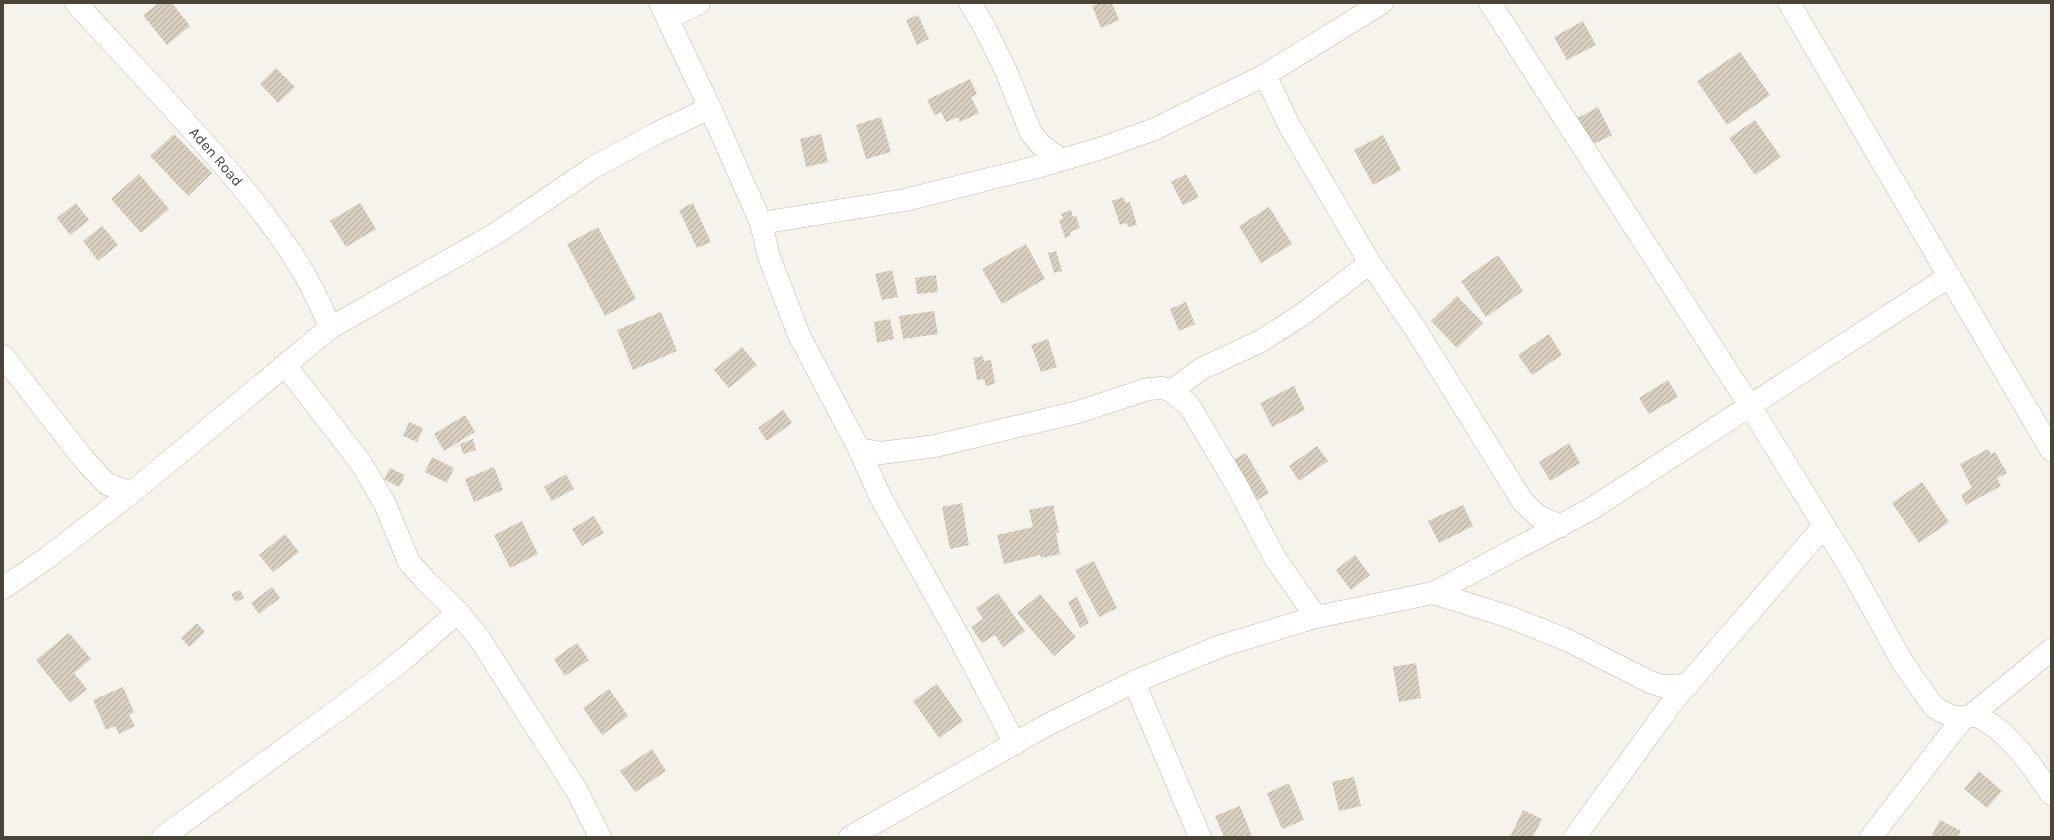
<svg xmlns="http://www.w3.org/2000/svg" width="2054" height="840" viewBox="0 0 2054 840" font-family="Karla,sans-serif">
<defs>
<pattern id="building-hatch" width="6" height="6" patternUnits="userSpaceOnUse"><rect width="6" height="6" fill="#d8cfc1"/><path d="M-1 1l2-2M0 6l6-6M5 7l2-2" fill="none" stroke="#b1aa9e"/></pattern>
</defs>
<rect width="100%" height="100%" fill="#f6f3ec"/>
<!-- building -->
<path fill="url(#building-hatch)" d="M 159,3 L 172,3 L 190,26 L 167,45 L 143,15 Z
M 1100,3 L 1112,3 L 1119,20 L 1101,28 L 1092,6 Z
M 918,15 L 929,39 L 917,45 L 906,20 Z
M 1583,21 L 1596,45 L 1567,60 L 1554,37 Z
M 1740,52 L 1770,95 L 1727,125 L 1697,81 Z
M 276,68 L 295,87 L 278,103 L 260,84 Z
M 970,79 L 977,94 L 971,97 L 979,113 L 960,122 L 958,117 L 946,122 L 941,112 L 935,115 L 927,100 Z
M 1598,107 L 1612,135 L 1590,146 L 1576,119 Z
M 881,117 L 891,152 L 866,159 L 856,125 Z
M 1755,120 L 1781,157 L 1755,175 L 1729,138 Z
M 174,134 L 212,173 L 188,196 L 150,156 Z
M 821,134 L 828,162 L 806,167 L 800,139 Z
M 1383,135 L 1401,170 L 1373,185 L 1354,150 Z
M 139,174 L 169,209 L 141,233 L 111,199 Z
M 1186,174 L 1199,197 L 1183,205 L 1171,182 Z
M 1124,197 L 1125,203 L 1130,202 L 1137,225 L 1128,227 L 1127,223 L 1120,225 L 1112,201 Z
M 76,203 L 89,220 L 70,235 L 57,218 Z
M 360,203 L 376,229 L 346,247 L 330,221 Z
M 693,203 L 711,242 L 697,248 L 679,210 Z
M 1269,207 L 1292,244 L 1261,263 L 1239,226 Z
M 1071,210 L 1073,217 L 1076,216 L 1080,228 L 1070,232 L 1071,235 L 1065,238 L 1059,220 L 1063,219 L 1061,214 Z
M 102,226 L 118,245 L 98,261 L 83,241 Z
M 598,227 L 636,299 L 605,316 L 567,244 Z
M 1026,244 L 1045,279 L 1002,304 L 982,269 Z
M 1056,251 L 1062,271 L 1054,273 L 1048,253 Z
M 1498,255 L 1523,291 L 1486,317 L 1461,281 Z
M 892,270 L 898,297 L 882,300 L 875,274 Z
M 936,275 L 938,292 L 917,294 L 915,278 Z
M 1457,296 L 1483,323 L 1457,348 L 1431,321 Z
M 1186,302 L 1195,324 L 1179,331 L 1170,309 Z
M 934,311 L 938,334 L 903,339 L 899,316 Z
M 661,312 L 677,351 L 633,370 L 617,330 Z
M 890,319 L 894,339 L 877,343 L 874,322 Z
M 1549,334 L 1562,355 L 1532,375 L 1518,355 Z
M 1048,339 L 1057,367 L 1041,372 L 1031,345 Z
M 742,347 L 757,365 L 729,388 L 714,370 Z
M 983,356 L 984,361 L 991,360 L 995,384 L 986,386 L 984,379 L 977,380 L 973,358 Z
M 1668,380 L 1678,397 L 1649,414 L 1639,398 Z
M 1294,386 L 1305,410 L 1272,427 L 1260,403 Z
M 783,410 L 792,423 L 767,441 L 758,428 Z
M 465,415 L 475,432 L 444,451 L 434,434 Z
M 409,422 L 423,428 L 417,442 L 403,436 Z
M 473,439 L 476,450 L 463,454 L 460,444 Z
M 1569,443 L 1580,463 L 1550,481 L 1539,462 Z
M 1317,446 L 1328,461 L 1299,481 L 1289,466 Z
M 1988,449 L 1991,454 L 1995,452 L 2007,473 L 1997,478 L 2001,486 L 1966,505 L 1961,495 L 1972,488 L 1960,464 Z
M 1246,453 L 1269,493 L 1252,503 L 1229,462 Z
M 432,457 L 454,468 L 447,483 L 425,472 Z
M 494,467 L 503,490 L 474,502 L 465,479 Z
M 390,468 L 405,475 L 399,487 L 384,479 Z
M 566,474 L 574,489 L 552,501 L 544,487 Z
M 1922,482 L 1949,522 L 1919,543 L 1892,503 Z
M 962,503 L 969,545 L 950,549 L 942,507 Z
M 1053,505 L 1059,532 L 1056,533 L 1060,554 L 1041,558 L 1040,555 L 1004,564 L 997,535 L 1033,527 L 1029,510 Z
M 1463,505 L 1473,526 L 1439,543 L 1428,521 Z
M 594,516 L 604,533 L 582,546 L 572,529 Z
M 522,521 L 538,554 L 510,568 L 494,535 Z
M 285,534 L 299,552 L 273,572 L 259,555 Z
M 1355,555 L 1370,575 L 1351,590 L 1336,570 Z
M 1094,561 L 1117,608 L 1099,617 L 1075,570 Z
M 272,587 L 280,598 L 259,614 L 251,603 Z
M 240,590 L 244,598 L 236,602 L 231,594 Z
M 998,593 L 1025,631 L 1003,647 L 995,635 L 982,643 L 971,627 L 983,619 L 976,608 Z
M 1040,594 L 1076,637 L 1054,656 L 1017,613 Z
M 1077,597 L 1089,623 L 1080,628 L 1068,602 Z
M 197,623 L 205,632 L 189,647 L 181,638 Z
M 69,633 L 91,659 L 74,673 L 87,689 L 70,703 L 36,660 Z
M 577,643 L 589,660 L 565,676 L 554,659 Z
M 1416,663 L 1421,698 L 1399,702 L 1393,667 Z
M 937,684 L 963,721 L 939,738 L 913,701 Z
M 123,687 L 134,712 L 129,715 L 135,726 L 119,734 L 115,726 L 106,730 L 93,700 Z
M 609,689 L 628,716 L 602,735 L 583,708 Z
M 652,749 L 666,771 L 635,792 L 620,771 Z
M 1979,771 L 2002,791 L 1987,808 L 1964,789 Z
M 1354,777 L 1361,806 L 1339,811 L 1332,782 Z
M 1289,783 L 1304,820 L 1282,829 L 1267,793 Z
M 1240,806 L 1252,836 L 1224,837 L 1215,816 Z
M 1523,810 L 1542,819 L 1533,837 L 1510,837 Z
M 1940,820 L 1961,831 L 1958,837 L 1931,837 Z"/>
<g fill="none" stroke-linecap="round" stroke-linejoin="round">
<!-- minor casing -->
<g stroke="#c2bbae" stroke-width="23">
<g id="minor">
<path id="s1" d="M 76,3 C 124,56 174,108 221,162 C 264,212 307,266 330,328"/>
<path d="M 660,3 L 710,108 L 761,223 L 769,257 L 799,335 L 859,449 L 881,498 L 961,641 L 1015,744"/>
<path d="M 970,3 L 985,28 L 1006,71 L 1031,133 L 1042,146 L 1062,160"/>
<path d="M 1490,3 L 1750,406 L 1849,566 L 1903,663 L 1934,707 L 1953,717 L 1969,717 L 2051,650"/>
<path d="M 1789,3 L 2051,450"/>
<path d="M 668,18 L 699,3"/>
<path d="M 1265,75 L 1290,127 L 1370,263 L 1416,330 L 1523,502 L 1538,516 L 1561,526"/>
<path d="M 761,223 L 905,200 L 1041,166 L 1099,149 L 1155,129 L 1265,75 L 1382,3"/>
<path d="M 3,356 L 85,461 L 107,484 L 131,493"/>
<path d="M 285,365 L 361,463 L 385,504 L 409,562 L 426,581 L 458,612 L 479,638 L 577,791 L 600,837"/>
<path d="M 1171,391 L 1201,369 L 1261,341 L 1303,314 L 1370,263"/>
<path d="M 859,449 L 881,453 L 935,446 L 1078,412 L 1148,389 L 1163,388 L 1171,391 L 1189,405 L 1237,486 L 1275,558 L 1316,617"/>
<path d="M 3,588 L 47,558 L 131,493 L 330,328 L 495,234 L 594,167 L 657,133 L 710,108"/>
<path d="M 1433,593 L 1507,616 L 1567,640 L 1650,682 L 1662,686 L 1688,685"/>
<path d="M 1134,682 L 1200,837"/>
<path d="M 1973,714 C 2009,730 2029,762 2051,794"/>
<path d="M 163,837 L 346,704 L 404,659 L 458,612"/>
<path d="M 850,837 L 1047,725 L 1134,682 L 1221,646 L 1316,617 L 1433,593 L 1591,509 L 1950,276"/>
<path d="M 1575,837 L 1674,700 L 1824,526"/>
<path d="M 1871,837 L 1963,718"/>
</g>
</g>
<!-- minor -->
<use href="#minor" stroke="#fff" stroke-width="22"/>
</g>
<g text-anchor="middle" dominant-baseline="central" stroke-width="3" stroke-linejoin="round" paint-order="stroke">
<!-- street labels -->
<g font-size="15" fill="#4b4439" stroke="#fff">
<text stroke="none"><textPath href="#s1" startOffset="208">Aden Road</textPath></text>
</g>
</g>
<!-- border -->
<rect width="2054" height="840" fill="none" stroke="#4b4439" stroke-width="8"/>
</svg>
